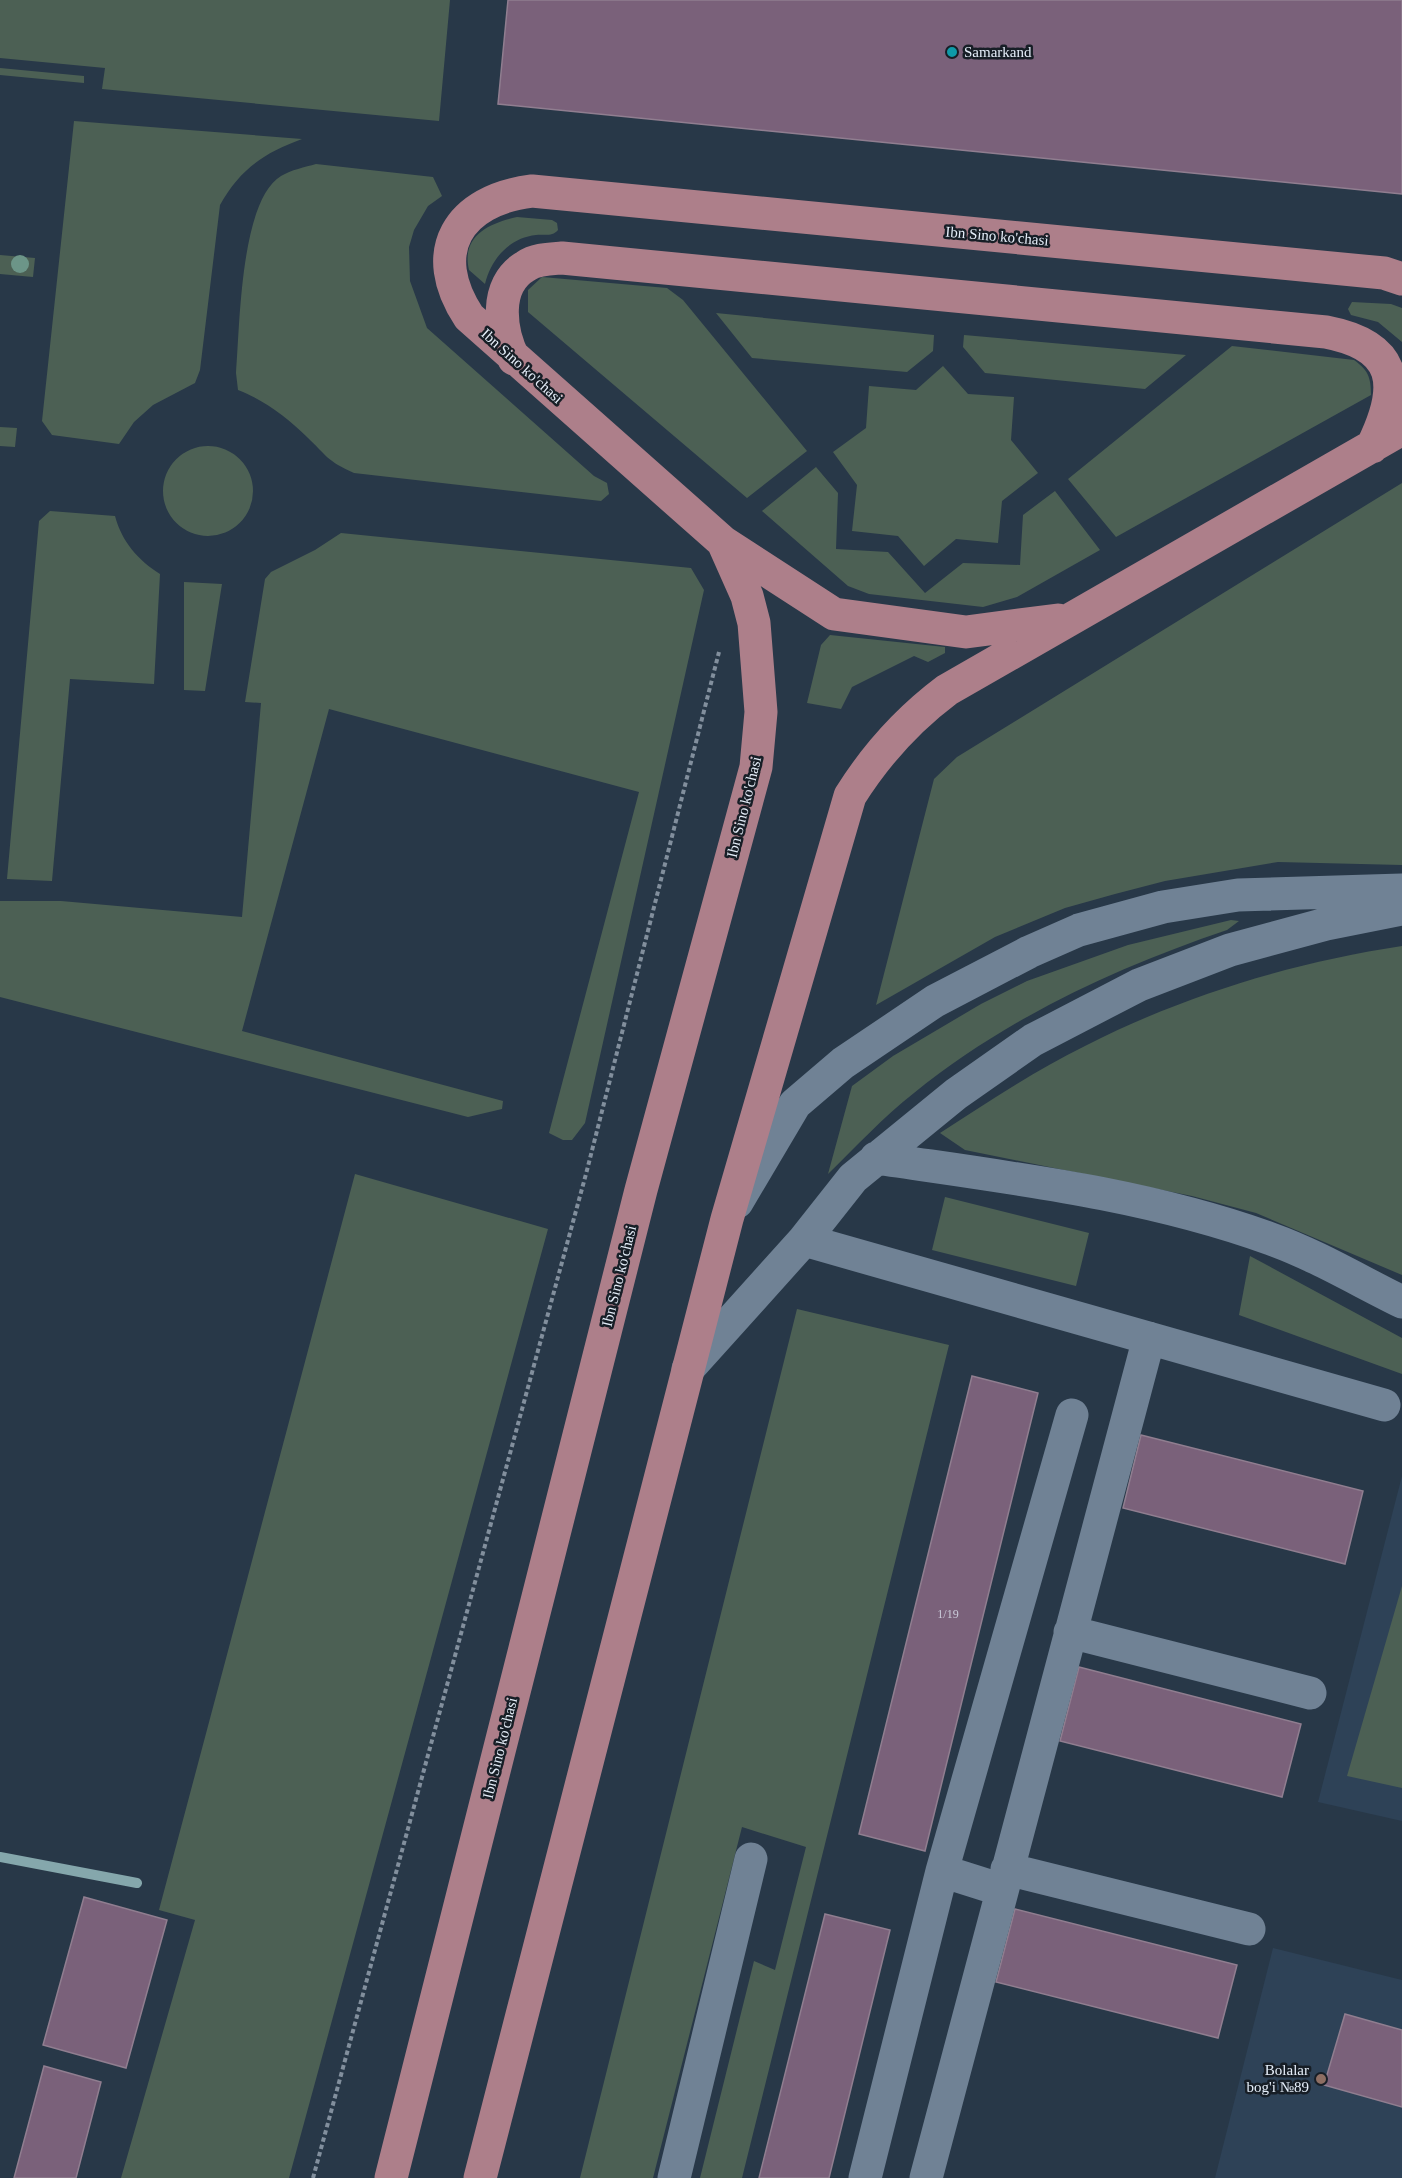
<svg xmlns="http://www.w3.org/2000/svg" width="1402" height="2178" viewBox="0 0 1402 2178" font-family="'Times New Roman',serif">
<rect width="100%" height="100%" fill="#283848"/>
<!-- built -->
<path fill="#2e4257" d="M 1402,1476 L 1402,1821 L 1318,1802 Z
M 1273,1948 L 1402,1980 L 1402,2178 L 1215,2178 Z"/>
<!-- green -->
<path fill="#4c6054" d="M 0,0 L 450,0 L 439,121 L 102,89 L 105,68 L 0,58 Z
M 0,68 L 84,76 L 84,83 L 0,75 Z
M 74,121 L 302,139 C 264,153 240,169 220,205 L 200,370 L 195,383 L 153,405 L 134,422 L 119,444 L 52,435 L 42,421 Z
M 316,164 L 433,177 L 442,196 L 428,206 L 414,230 L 409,247 L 410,281 L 427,328 L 594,476 L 607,483 L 609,494 L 601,501 L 354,473 C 327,461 327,456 307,437 C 288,418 262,399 238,390 L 236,373 C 240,326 240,201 281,176 C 291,170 305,167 316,164 Z
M 517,217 L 552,220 L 557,223 L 558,230 C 552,237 545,234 536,235 C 509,238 491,259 485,284 L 469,270 C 461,236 489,223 517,217 Z
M 0,255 L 35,258 L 33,277 L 0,274 Z
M 542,277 L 667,288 L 683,300 L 807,451 L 747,498 L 528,312 L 528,290 Z
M 1352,302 L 1391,304 L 1402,308 L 1402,342 L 1378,322 L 1351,315 L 1348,309 Z
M 716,313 L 934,335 L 933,351 L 907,372 L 752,358 Z
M 964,335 L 1186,355 L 1145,389 L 985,373 L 963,347 Z
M 1232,346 L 1354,360 C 1368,370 1371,377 1371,395 L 1116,537 L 1068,479 Z
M 943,366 L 968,394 L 1014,397 L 1011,440 L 1038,473 L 1002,501 L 998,543 L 956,539 L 924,566 L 898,536 L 852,531 L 857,485 L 833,452 L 866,428 L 869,386 L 916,390 Z
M 0,427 L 17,428 L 15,447 L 0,446 Z
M163 491a45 45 0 1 1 90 0a45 45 0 1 1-90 0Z
M 816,467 L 838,493 L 836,549 L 888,552 L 925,593 L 963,563 L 1020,565 L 1023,515 L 1055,491 L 1100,550 L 1017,597 L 983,607 L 869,594 L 848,586 L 762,511 Z
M 1402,483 L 1402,865 L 1278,862 L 1165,881 L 1115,894 L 1065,908 L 995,937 L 876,1005 L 934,779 L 957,757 Z
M 50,511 L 115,516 C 122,542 138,560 160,574 L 154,684 L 70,679 L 52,881 L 7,879 L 39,521 Z
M 341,533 L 691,568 L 704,590 L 585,1123 L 572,1140 L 563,1140 L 549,1133 L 639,792 L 329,709 L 242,1031 L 503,1101 L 502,1109 L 468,1117 L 0,997 L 0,901 L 61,901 L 242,917 L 261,703 L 245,702 L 265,579 L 271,572 L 315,550 Z
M 184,582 L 222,584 L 205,691 L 184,690 Z
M 830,635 L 945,647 L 945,653 L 928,662 L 914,656 L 852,687 L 841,709 L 807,703 L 821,645 Z
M 1231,920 L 1239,921 L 1227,930 C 1115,968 1007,1018 914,1093 C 883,1117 856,1147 828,1174 L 852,1086 L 893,1056 L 981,1004 L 1027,981 L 1128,945 Z
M 1402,946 L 1402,1275 L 1256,1213 L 1192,1196 L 965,1150 L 940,1133 C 987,1103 1034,1071 1085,1046 C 1185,995 1291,963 1402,946 Z
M 355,1174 L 548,1229 L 289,2178 L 121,2178 L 195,1920 L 159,1910 Z
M 945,1197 L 1089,1233 L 1076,1286 L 932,1250 Z
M 1250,1256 L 1402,1338 L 1402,1374 L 1239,1315 Z
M 797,1309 L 949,1345 L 742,2178 L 700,2178 L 754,1961 L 775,1970 L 806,1847 L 742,1827 L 653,2178 L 580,2178 Z
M 1402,1586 L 1402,1788 L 1347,1776 Z"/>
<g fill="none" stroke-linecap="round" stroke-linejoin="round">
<!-- stream -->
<path stroke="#85a7ac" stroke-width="10" d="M 0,1857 L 137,1883"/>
</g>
<!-- building -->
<path fill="#7a617a" stroke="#907e90" stroke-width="1.5" d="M 508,0 L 1402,0 L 1402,194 L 498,104 Z
M 972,1376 L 1038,1393 L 925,1851 L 859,1834 Z
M 1141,1435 L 1363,1491 L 1345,1564 L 1123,1508 Z
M 1079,1667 L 1301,1724 L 1282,1797 L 1060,1741 Z
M 84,1897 L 167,1920 L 126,2068 L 43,2045 Z
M 1015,1909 L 1237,1965 L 1218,2038 L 996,1982 Z
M 825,1914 L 890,1930 L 829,2178 L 759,2178 Z
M 1345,2014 L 1402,2030 L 1402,2107 L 1324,2085 Z
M 44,2066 L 101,2082 L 76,2178 L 14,2178 Z"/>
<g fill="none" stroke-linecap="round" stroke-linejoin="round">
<!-- path -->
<path stroke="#828f9d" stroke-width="4" stroke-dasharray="4.5 3" stroke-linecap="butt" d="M 313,2178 L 586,1174 L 719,652"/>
<!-- minor -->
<path stroke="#708295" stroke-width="33" d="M 876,1158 C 1010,1178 1144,1193 1271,1239 C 1316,1255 1359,1281 1402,1302
M 737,1202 L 795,1104 L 843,1063 L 935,1001 L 1029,952 L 1079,930 L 1163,907 L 1238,895 L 1402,890
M 804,1240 L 1384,1405
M 688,1369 L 804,1240 L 853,1178 L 956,1094 L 1033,1040 L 1139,985 L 1230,950 L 1326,924 L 1402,909
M 1070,1632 L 1310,1693
M 1007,1869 L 1249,1929
M 942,1871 L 1002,1890
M 674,2178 L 751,1859
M 865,2178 L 942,1871 L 1072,1415
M 926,2178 L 1149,1338"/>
<!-- major -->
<path stroke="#ad7f8a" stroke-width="33" d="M 514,359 C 500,331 493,285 526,266 C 536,259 550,259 562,258 L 1326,332 C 1399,346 1402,386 1372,447
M 723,542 L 834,614 L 966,632 L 1058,620
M 391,2178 L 641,1190 L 756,767 L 761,712 L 754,623 L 747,596 L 723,542 L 469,317 C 426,252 458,200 532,191 L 1384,273 L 1402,279
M 480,2178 L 727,1219 L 850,796 C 877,753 907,720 947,690 L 1402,429"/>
</g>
<!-- trees -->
<circle fill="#6c9588" cx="20" cy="264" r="9"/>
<!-- markers -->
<circle fill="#0f9aa8" stroke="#171e26" stroke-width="2" cx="952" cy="52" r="6"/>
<circle fill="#8d6e63" stroke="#171e26" stroke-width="2" cx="1321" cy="2079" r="6"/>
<g text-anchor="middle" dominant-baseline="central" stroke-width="5" stroke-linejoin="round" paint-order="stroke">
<!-- number labels -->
<g font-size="12" fill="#cacbd9">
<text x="948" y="1614">1/19</text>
</g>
<!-- poi labels -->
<g font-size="15" fill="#e5eef9" stroke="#171e26" text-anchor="start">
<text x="964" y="52">Samarkand</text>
<text x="1309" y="2070" text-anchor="end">Bolalar<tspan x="1309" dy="17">bog'i №89</tspan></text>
</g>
<!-- street labels -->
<g font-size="15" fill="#e5eef9" stroke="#171e26">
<text transform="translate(997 236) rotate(5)">Ibn Sino ko'chasi</text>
<text transform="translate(522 366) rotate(42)">Ibn Sino ko'chasi</text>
<text transform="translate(744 807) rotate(-76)">Ibn Sino ko'chasi</text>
<text transform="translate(619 1276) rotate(-76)">Ibn Sino ko'chasi</text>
<text transform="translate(500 1748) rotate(-76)">Ibn Sino ko'chasi</text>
</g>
</g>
</svg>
